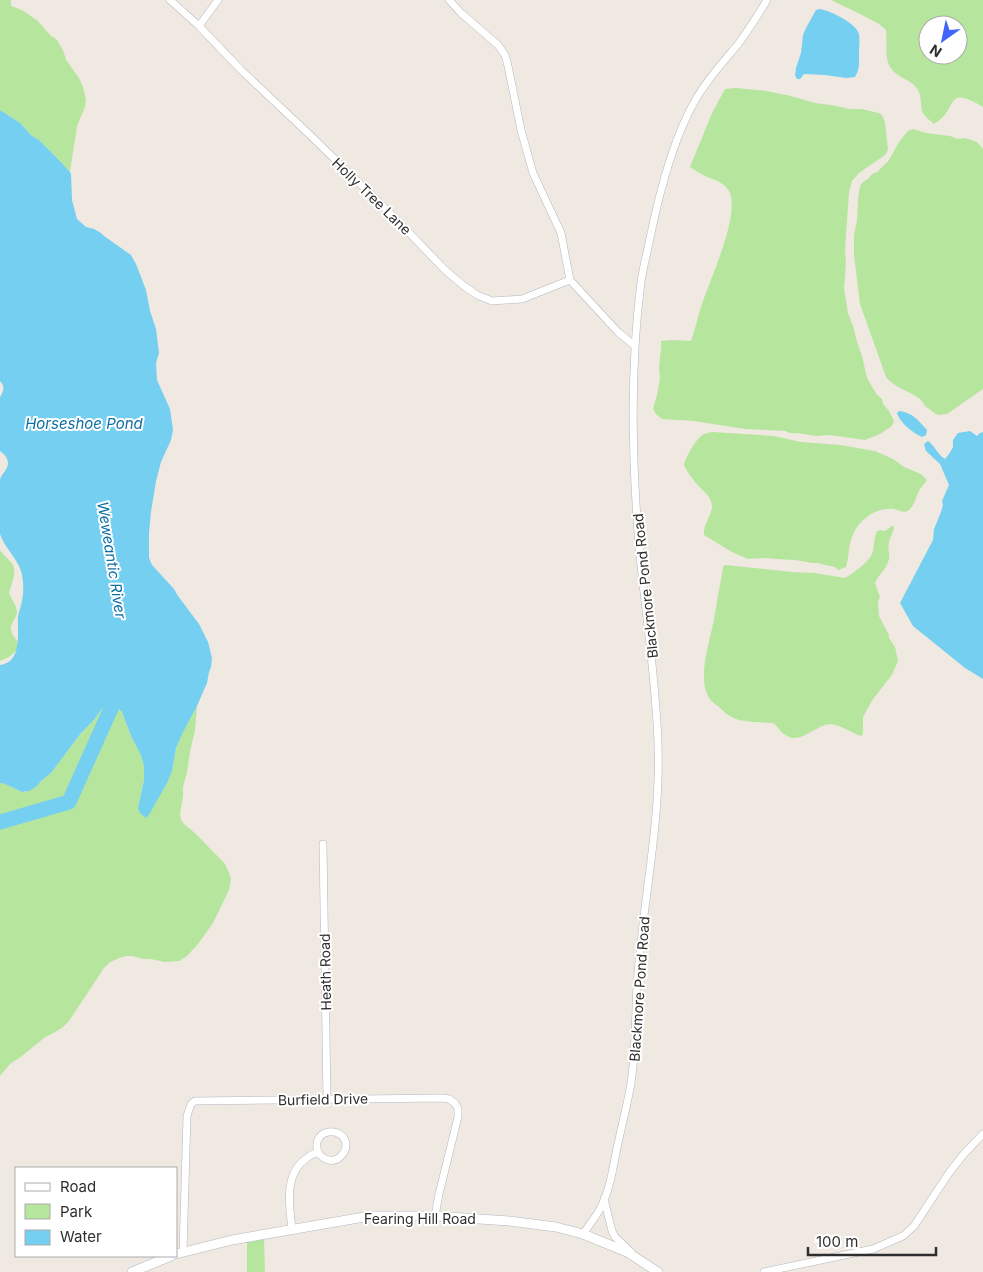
<svg xmlns="http://www.w3.org/2000/svg" width="983" height="1272" viewBox="0 0 983 1272" font-family="Inter,sans-serif">
<rect width="100%" height="100%" fill="#efe9e1"/>
<!-- green -->
<path fill="#b6e59e" fill-rule="evenodd" d="M 0,0 L 11,0 L 11,6 L 22,10 L 38,21 L 50,35 L 57,40 L 63,50 L 66,60 L 79,78 L 83,87 L 86,100 L 85,107 L 77,126 L 70,172 L 56,157 L 38,139 L 32,136 L 20,123 L 0,110 Z
M 831,0 L 983,0 L 983,107 C 943,83 959,111 934,124 C 931,121 925,117 923,113 C 920,106 922,97 918,90 C 914,84 909,81 903,78 C 881,67 888,51 886,30 L 879,24 L 862,15 ZM 928,25 L 958,25 L 958,55 L 928,55 Z
M 736,88 L 766,91 L 791,96 L 815,103 L 831,105 L 850,109 L 861,109 L 879,113 L 882,115 L 885,122 L 888,150 L 885,155 L 859,173 L 852,181 L 849,192 L 845,250 L 846,263 L 844,288 L 848,313 L 853,326 L 857,342 L 862,356 L 867,378 L 877,395 L 882,399 L 883,404 L 889,411 L 894,421 L 892,426 L 880,434 L 865,440 L 830,435 L 816,436 L 797,433 L 789,433 L 786,431 L 745,429 L 694,421 L 662,419 L 656,414 L 653,409 L 657,395 L 660,378 L 659,368 L 661,348 L 661,341 L 673,340 L 691,341 C 696,328 698,314 703,301 C 711,278 741,212 729,191 C 724,182 715,180 707,177 C 701,174 696,171 690,167 L 712,113 L 725,89 Z
M 913,129 L 926,133 L 950,136 L 958,139 L 965,138 L 977,142 L 983,149 L 983,389 L 947,414 L 938,415 C 936,414 928,408 925,406 C 924,404 922,401 920,399 C 910,391 895,388 886,377 L 860,304 L 854,255 L 854,235 L 857,220 L 858,199 L 860,186 L 863,182 L 868,179 L 872,174 L 877,172 L 889,160 L 899,142 L 908,131 Z
M 712,432 L 774,436 L 801,442 L 840,445 L 875,451 L 893,459 L 904,467 L 921,474 L 927,480 C 925,483 922,486 920,489 C 916,496 915,504 909,510 C 904,514 900,510 894,509 C 876,507 858,520 852,537 C 848,547 849,558 846,567 L 838,570 L 835,567 L 821,564 L 819,563 L 812,563 L 795,560 L 777,559 L 764,558 L 748,559 L 732,552 L 704,535 C 703,525 710,518 712,508 C 713,496 701,490 695,482 C 691,477 687,471 684,465 C 686,457 696,438 704,434 C 706,433 709,433 712,432 Z
M 892,526 L 894,526 C 893,534 891,535 889,542 C 887,548 891,556 888,562 C 885,571 878,575 875,583 L 880,597 L 878,601 L 879,616 L 889,635 L 889,638 L 895,647 L 898,661 L 892,675 L 873,699 L 863,717 L 863,734 L 861,736 C 852,733 841,725 831,724 C 815,724 800,747 784,734 C 779,731 778,726 773,723 C 764,722 755,723 746,721 C 734,720 727,715 719,707 C 716,705 712,702 710,699 C 696,679 710,642 714,619 C 714,615 716,612 716,608 C 718,594 721,581 723,567 L 725,565 L 792,572 L 815,573 L 845,578 C 853,573 868,563 872,554 C 875,547 873,540 877,531 L 881,530 L 885,531 Z
M 0,550 C 3,555 10,560 13,565 C 17,573 11,585 9,593 C 11,599 17,605 17,612 C 17,618 10,623 11,630 C 13,639 19,638 18,649 L 9,657 L 0,661 Z
M 110,705 L 117,707 L 122,712 L 131,736 L 141,754 L 144,766 L 144,780 L 138,808 L 172,771 L 176,748 L 183,731 L 197,706 L 195,730 L 190,752 L 187,772 L 183,787 L 183,796 L 180,814 L 181,820 L 184,824 L 196,834 L 225,864 L 230,875 L 231,880 L 229,890 L 213,923 L 198,944 L 187,956 L 179,961 L 164,962 L 151,959 L 144,959 L 132,956 L 126,956 L 119,958 L 109,963 L 104,968 L 69,1021 L 62,1028 L 44,1038 L 22,1056 L 10,1064 L 0,1076 L 0,783 L 5,784 L 22,792 L 26,792 L 36,787 L 42,780 L 51,773 L 81,733 L 94,720 L 101,710 L 105,706 Z
M 264,1239 L 265,1272 L 247,1272 L 247,1242 Z"/>
<!-- water -->
<path fill="#75cff0" d="M 820,9 C 831,11 856,23 859,34 C 860,40 859,48 859,54 C 859,63 860,69 855,77 L 846,78 L 825,75 L 804,74 L 800,79 L 797,79 L 795,75 L 796,68 L 801,53 L 803,35 L 806,28 L 816,10 Z
M 0,110 L 20,123 L 32,136 L 38,139 L 56,157 L 70,172 L 71,174 L 72,200 L 77,219 L 86,227 L 94,229 L 101,233 L 104,236 L 131,255 L 136,264 L 146,290 L 150,311 L 156,329 L 159,353 L 156,363 L 157,380 L 170,409 L 173,430 L 171,440 L 161,462 L 156,481 L 151,512 L 149,532 L 149,558 L 152,565 L 174,589 L 178,596 L 199,624 L 208,642 L 212,658 L 211,667 L 209,672 L 207,683 L 197,706 L 183,732 L 176,748 L 172,771 L 167,783 L 150,813 L 146,818 L 140,813 L 138,808 L 144,780 L 144,766 L 141,755 L 131,736 L 122,712 L 117,707 L 110,705 L 105,706 L 101,710 L 94,720 L 81,733 L 51,773 L 42,780 L 36,787 L 29,791 L 22,792 L 5,784 L 0,783 L 0,665 C 23,662 17,632 18,616 C 19,612 20,609 21,605 C 24,594 24,581 21,571 C 17,558 4,547 0,534 C 0,529 0,485 0,480 C 1,474 8,470 8,463 C 8,458 4,454 0,451 L 0,397 C 4,390 5,387 0,381 Z
M 899,411 C 912,412 919,421 927,430 L 926,435 L 922,437 C 913,433 900,423 897,413 Z
M 970,431 L 977,436 L 980,433 L 983,432 L 983,679 L 965,668 L 913,626 L 900,603 L 933,540 L 934,529 L 941,512 L 943,505 L 942,501 L 949,485 L 940,464 L 926,451 L 924,444 L 928,441 C 935,446 937,454 945,459 L 949,454 L 953,447 L 953,440 L 958,433 Z"/>
<g fill="none" stroke-linecap="round" stroke-linejoin="round">
<!-- river -->
<path stroke="#75cff0" stroke-width="15" d="M 0,822 L 69,802 L 121,686"/>
<!-- minor casing -->
<g stroke="#b4b7c1" stroke-width="8">
<path id="minor" d="M 170,0 L 199,26 L 241,70 L 310,135 L 392,215 L 445,270 L 464,286 L 477,295 L 492,301 L 522,299 L 570,280
M 449,0 L 461,13 L 498,45 L 505,55 L 508,66 L 521,130 L 533,173 L 561,233 L 570,280 L 618,332 L 635,346
M 199,26 L 218,0
M 323,844 L 327,1099
M 604,1199 L 612,1231 L 615,1237 L 631,1252
M 292,1229 C 289,1205 284,1173 307,1158 C 310,1155 314,1154 318,1152 C 310,1128 345,1125 346,1145 C 346,1149 344,1153 341,1156 C 334,1164 323,1160 318,1152
M 583,1234 C 589,1225 596,1217 601,1207 C 611,1188 614,1160 619,1139 C 623,1120 628,1102 631,1083 C 636,1051 635,1018 637,986 C 642,905 661,825 658,744 C 656,677 645,612 639,545 C 632,461 630,367 641,282 C 643,268 647,253 650,238 C 659,194 673,138 696,99 C 708,78 724,61 739,43 C 749,29 758,15 767,0
M 183,1252 L 187,1116 L 191,1104 L 195,1101 L 443,1098 L 449,1099 L 455,1103 L 458,1109 L 458,1117 L 439,1194 L 435,1216
M 764,1272 L 873,1249 L 903,1236 L 914,1226 L 949,1173 L 963,1155 L 983,1134"/>
</g>
<!-- secondary casing -->
<g stroke="#b4b7c1" stroke-width="10">
<path id="secondary" d="M 176,1254 L 232,1240 L 370,1216 L 435,1216 L 509,1221 L 556,1227 L 583,1234 L 627,1252 L 658,1272
M 132,1272 L 171,1256"/>
</g>
<!-- minor -->
<use href="#minor" stroke="#fff" stroke-width="7"/>
<!-- secondary -->
<use href="#secondary" stroke="#fff" stroke-width="9"/>
</g>
<g text-anchor="middle" dominant-baseline="central" stroke-width="4" stroke-linejoin="round" paint-order="stroke">
<!-- street labels -->
<g font-size="14" fill="#2e2e2e" stroke="#fff">
<text transform="translate(372 196) rotate(44)">Holly Tree Lane</text>
<text transform="translate(645 586) rotate(-96)">Blackmore Pond Road</text>
<text transform="translate(325 972) rotate(-91)">Heath Road</text>
<text transform="translate(639 989) rotate(-86)">Blackmore Pond Road</text>
<text transform="translate(323 1099) rotate(-1)">Burfield Drive</text>
<text x="420" y="1218">Fearing Hill Road</text>
</g>
<!-- water labels -->
<g font-size="15" font-style="italic" fill="#0d6fa3" stroke="#fff">
<text x="84" y="423">Horseshoe Pond</text>
<text transform="translate(112 560) rotate(81)">Weweantic River</text>
</g>
</g>
<!-- legend -->
<rect x="15" y="1167" width="162" height="90" fill="#ffffff" stroke="#ababab"/>
<rect x="25" y="1183" width="25" height="8" fill="#ffffff" stroke="#ababab"/>
<text x="60" y="1192" font-size="15" fill="#2e2e2e">Road</text>
<rect x="25" y="1204" width="25" height="15" fill="#b6e59e" stroke="#ababab"/>
<text x="60" y="1217" font-size="15" fill="#2e2e2e">Park</text>
<rect x="25" y="1230" width="25" height="15" fill="#75cff0" stroke="#ababab"/>
<text x="60" y="1242" font-size="15" fill="#2e2e2e">Water</text>
<!-- north arrow -->
<g transform="translate(943 40) rotate(213)"><circle r="24" fill="#ffffff" stroke="#ababab"/>
<path d="M0-4L9 19L0 12L-9 19Z" fill="#4264fb"/>
<text y="-8" font-size="14" font-weight="bold" text-anchor="middle" fill="#2e2e2e">N</text>
</g>
<!-- scale -->
<path d="M808 1247v8h128v-8" fill="none" stroke="#2e2e2e" stroke-width="2.5"/>
<text x="816" y="1247" font-size="15" fill="#2e2e2e" stroke="#ffffff" stroke-width="4" paint-order="stroke">100 m</text>
</svg>
